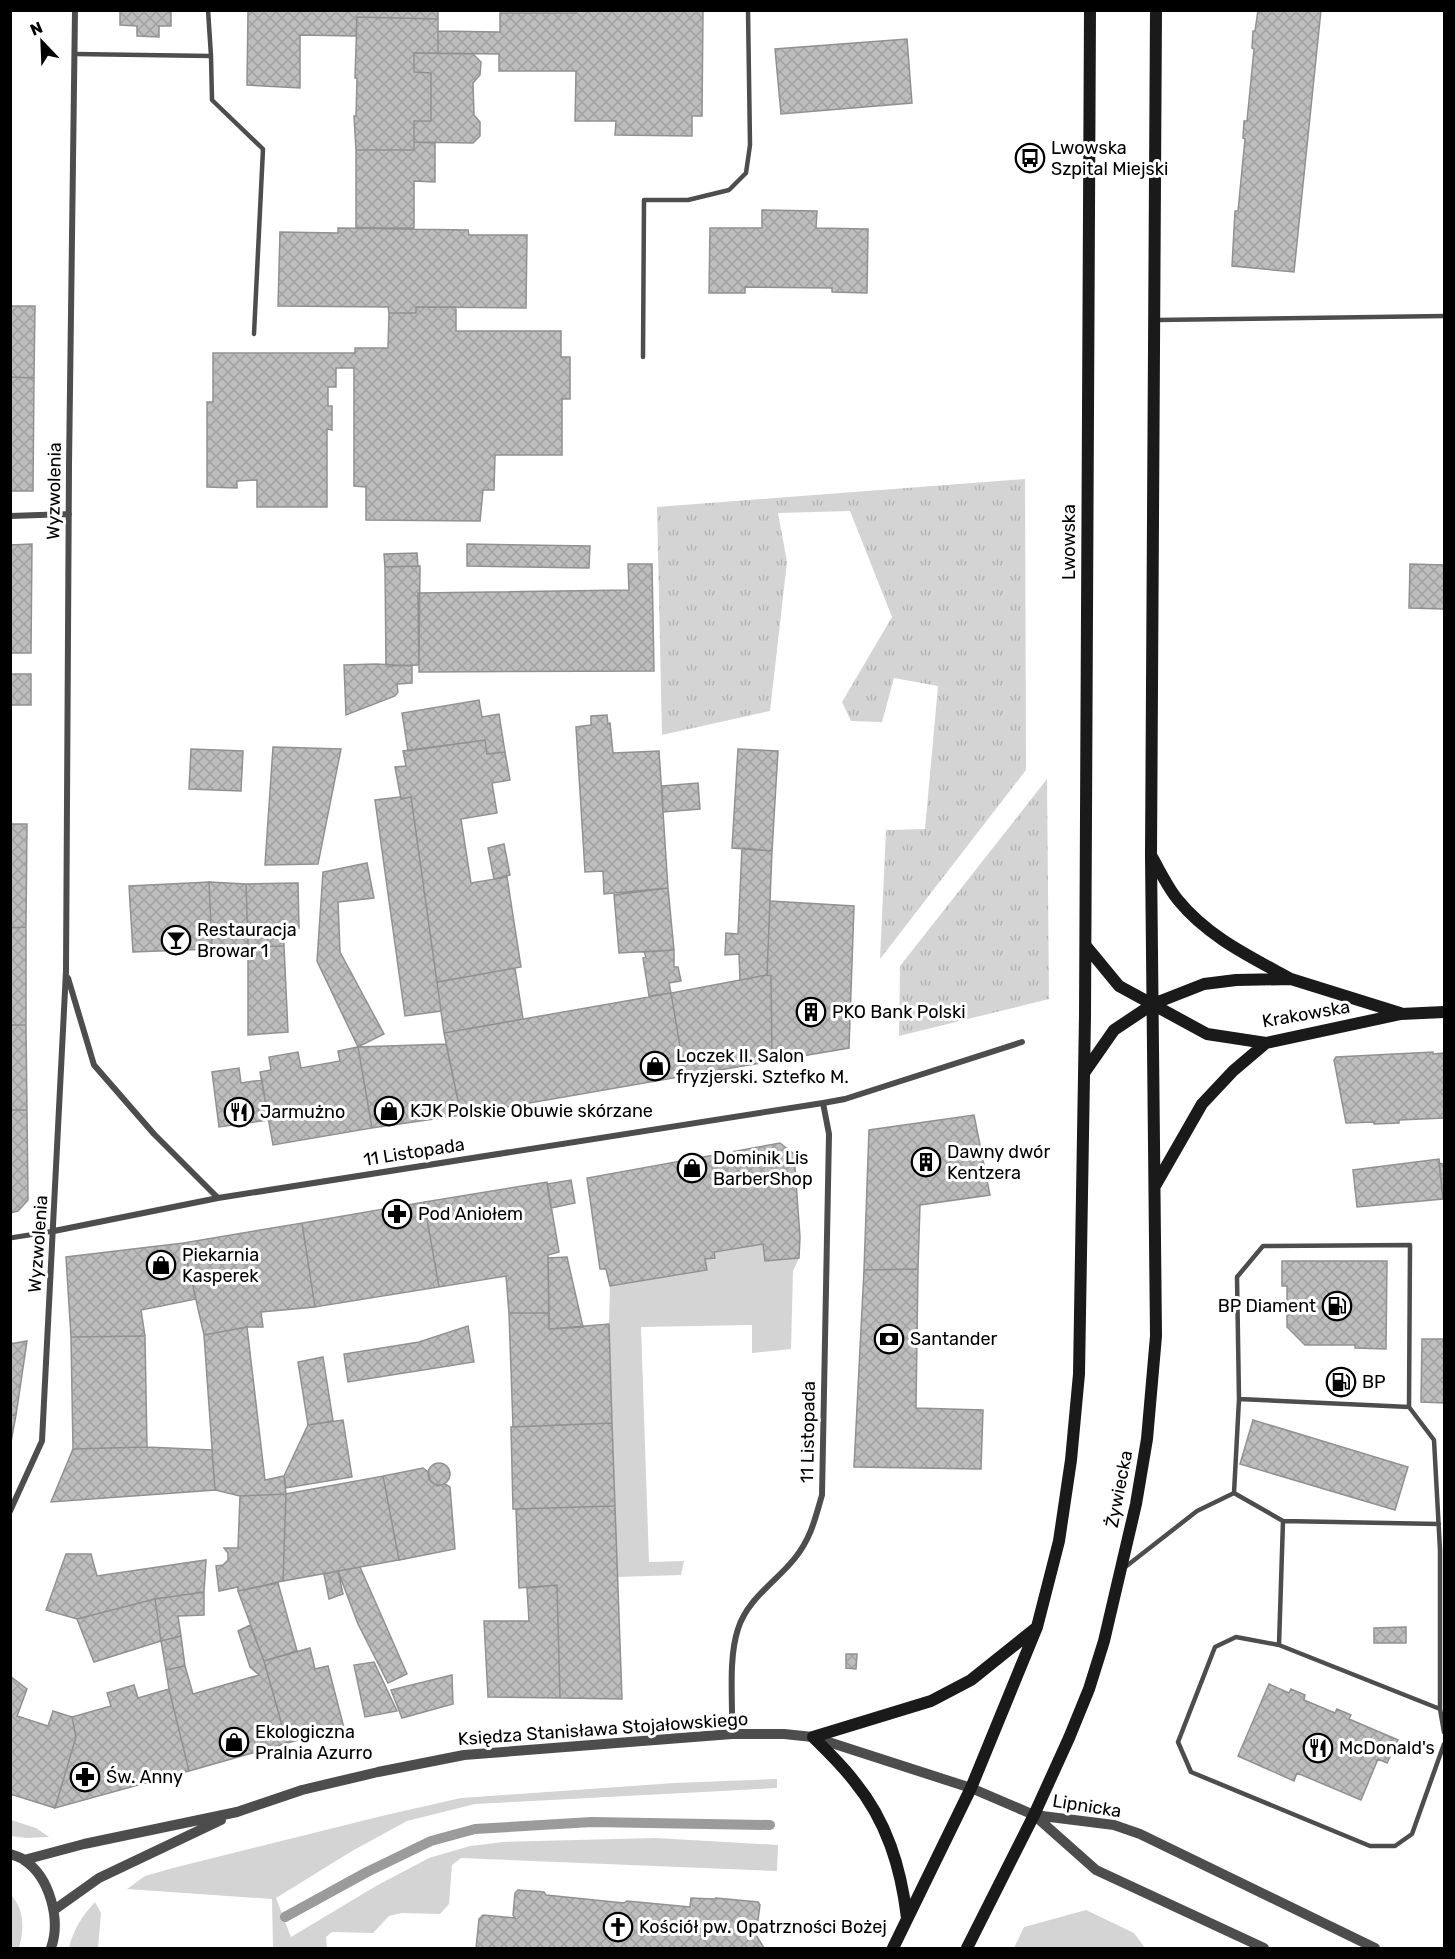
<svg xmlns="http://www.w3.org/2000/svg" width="1455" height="1959" viewBox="0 0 1455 1959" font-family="Rubik,sans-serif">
<defs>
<pattern id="park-tufts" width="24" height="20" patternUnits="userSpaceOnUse" patternTransform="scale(1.5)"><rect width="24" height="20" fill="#d4d4d4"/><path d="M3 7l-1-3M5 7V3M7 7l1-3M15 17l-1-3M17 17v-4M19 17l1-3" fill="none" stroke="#b4b4b4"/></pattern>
<pattern id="building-cross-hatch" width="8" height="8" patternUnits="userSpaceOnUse" patternTransform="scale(1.5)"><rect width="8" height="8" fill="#bdbdbd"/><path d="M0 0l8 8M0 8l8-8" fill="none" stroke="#a1a1a1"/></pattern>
</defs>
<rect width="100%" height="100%" fill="#fff"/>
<!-- grass -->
<path fill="#d4d4d4" d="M 763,1244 L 766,1261 L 799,1258 L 793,1271 L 791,1349 L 752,1353 L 752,1325 L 641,1327 L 649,1562 L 684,1561 L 681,1575 L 617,1577 L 609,1324 L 610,1286 L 707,1270 L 705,1259 L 715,1258 L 714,1252 Z
M 777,1779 L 777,1788 L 475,1804 L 407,1821 L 352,1851 L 276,1898 L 291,1937 L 376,1886 L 429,1858 L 470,1846 L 503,1842 L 656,1838 L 778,1845 L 777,1871 L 461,1858 L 452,1865 L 449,1904 L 440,1914 L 402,1913 L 389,1916 L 373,1933 L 332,1932 L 326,1937 L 327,1948 L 273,1948 L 272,1899 L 127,1889 L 145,1876 L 173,1868 L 386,1815 L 461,1798 L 674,1783 Z
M 11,1820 L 36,1828 L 49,1837 L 26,1838 L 11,1836 Z
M 11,1895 C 25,1910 24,1930 19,1948 L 11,1948 Z
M 95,1902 L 101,1913 L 98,1948 L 69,1948 C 73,1930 82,1916 95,1902 Z
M 1086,1910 L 1134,1933 L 1145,1948 L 1014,1948 L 1024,1927 Z"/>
<!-- park -->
<path fill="url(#park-tufts)" d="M 1025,479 L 1026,770 L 880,959 L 886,830 L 925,829 L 938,686 L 894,678 L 882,722 L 851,721 L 842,702 L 892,617 L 850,511 L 778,513 L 787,562 L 770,711 L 662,735 L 657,507 Z
M 1047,779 L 1049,999 L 899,1036 L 900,966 Z"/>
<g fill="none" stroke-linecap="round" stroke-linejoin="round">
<!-- stream -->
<path stroke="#9b9b9b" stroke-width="10" d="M 285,1917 L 367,1872 L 431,1841 L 475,1829 L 592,1822 L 770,1825"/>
</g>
<!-- building -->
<path fill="url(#building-cross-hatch)" stroke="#919191" stroke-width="1.5" d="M 120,10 L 171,10 L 171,26 L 159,26 L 159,37 L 137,36 L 137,26 L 120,25 Z
M 248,10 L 438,10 L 438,19 L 357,17 L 356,36 L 300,35 L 300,88 L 247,85 Z
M 576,10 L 703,10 L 702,116 L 692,116 L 692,136 L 615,135 L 616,121 L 575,121 L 576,71 L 499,71 L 499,54 L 438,53 L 438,31 L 500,32 L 500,13 L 576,13 Z
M 1258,10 L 1321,10 L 1294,272 L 1232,266 L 1235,211 L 1238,211 L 1245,139 L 1243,138 L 1244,121 L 1247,121 L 1254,49 L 1252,48 L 1253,31 L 1255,31 Z
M 357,17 L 438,19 L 438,53 L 414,53 L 414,72 L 431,73 L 431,121 L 414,121 L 414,150 L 356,150 L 354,116 L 356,116 L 357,78 L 355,78 Z
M 907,39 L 912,103 L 781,114 L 775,49 Z
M 414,53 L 473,54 L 481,62 L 480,75 L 473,83 L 474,115 L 480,122 L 480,136 L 473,143 L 414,142 L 414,121 L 431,121 L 431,73 L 414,72 Z
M 414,142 L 435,143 L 435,182 L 414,181 L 414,228 L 356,228 L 356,150 L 414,150 Z
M 762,210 L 817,211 L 816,228 L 868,229 L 867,293 L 832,292 L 832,288 L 745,287 L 745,293 L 709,293 L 710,228 L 762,228 Z
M 338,228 L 468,230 L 469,235 L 527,235 L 526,308 L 416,307 L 416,313 L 389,313 L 388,307 L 278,306 L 280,232 L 338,233 Z
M 10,306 L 35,306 L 34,378 L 10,377 Z
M 416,307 L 456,307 L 456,331 L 561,331 L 561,357 L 570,357 L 570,399 L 562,399 L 562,455 L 495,455 L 494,490 L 483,490 L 480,521 L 366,520 L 366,487 L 354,486 L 354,368 L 336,368 L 336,387 L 328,387 L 328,406 L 332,406 L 332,430 L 327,429 L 327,507 L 257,507 L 257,480 L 237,481 L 237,488 L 207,487 L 207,402 L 213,402 L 213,353 L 355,353 L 355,348 L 388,348 L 389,313 L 416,313 Z
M 10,377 L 34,378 L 33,491 L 10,491 Z
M 32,544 L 31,653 L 10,653 L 10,545 Z
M 467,544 L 590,546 L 589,568 L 467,566 Z
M 417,553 L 418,566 L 385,567 L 384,554 Z
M 628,564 L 652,564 L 654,671 L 419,672 L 418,593 L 629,590 Z
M 1410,564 L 1444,565 L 1444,609 L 1409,608 Z
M 420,566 L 419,665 L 386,666 L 385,567 Z
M 376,664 L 412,666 L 412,683 L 397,684 L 398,692 L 395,696 L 346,715 L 344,665 Z
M 10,674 L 31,674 L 31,705 L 10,705 Z
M 479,700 L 482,717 L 499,714 L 505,752 L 487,754 L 485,740 L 408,751 L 402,713 Z
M 607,715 L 608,724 L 610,723 L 613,753 L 659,751 L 668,888 L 604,894 L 603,871 L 585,872 L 576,727 L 591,725 L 591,716 Z
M 485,740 L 487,754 L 505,752 L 510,780 L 492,783 L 497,813 L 461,819 L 471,883 L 507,877 L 521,967 L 437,982 L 411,797 L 401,799 L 395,767 L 406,766 L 403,751 Z
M 273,747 L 341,749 L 318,864 L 265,865 Z
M 191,749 L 243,751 L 241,791 L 189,789 Z
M 738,749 L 778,751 L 772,851 L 732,848 Z
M 698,783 L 700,809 L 663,812 L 662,786 Z
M 400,797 L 401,799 L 411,797 L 441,1011 L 405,1016 L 375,800 Z
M 10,824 L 27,824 L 26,927 L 10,928 Z
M 504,844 L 510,875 L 494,879 L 488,848 Z
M 742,848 L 772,851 L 767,975 L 740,980 L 739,954 L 725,955 L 726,933 L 738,934 Z
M 367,863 L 374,898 L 338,902 L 340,952 L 384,1034 L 358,1047 L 317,961 L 323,872 Z
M 209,882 L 246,884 L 248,947 L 212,949 Z
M 209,882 L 212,949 L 133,952 L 129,886 Z
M 298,883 L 299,928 L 283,929 L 284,946 L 248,947 L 246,884 Z
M 668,888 L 674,950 L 619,953 L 614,895 Z
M 770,901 L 854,906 L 849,1048 L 772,1061 L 771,976 L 767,975 Z
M 26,927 L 26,1025 L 10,1025 L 10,928 Z
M 284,946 L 288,1032 L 248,1035 L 248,947 Z
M 674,950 L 674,967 L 678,967 L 681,981 L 669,983 L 671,993 L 649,996 L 643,958 L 646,957 L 644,952 Z
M 515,968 L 523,1019 L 444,1033 L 437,982 Z
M 767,975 L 771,976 L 772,1061 L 685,1076 L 671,993 Z
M 671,993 L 685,1076 L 461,1115 L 444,1033 Z
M 10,1025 L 26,1025 L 27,1110 L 10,1110 Z
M 446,1044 L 461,1115 L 372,1128 L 358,1047 Z
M 358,1047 L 372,1128 L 273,1145 L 260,1072 L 271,1070 L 269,1057 L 298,1052 L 301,1068 L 340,1061 L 338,1051 Z
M 1433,1052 L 1433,1054 L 1444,1053 L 1444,1118 L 1399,1120 L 1399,1123 L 1374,1124 L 1374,1122 L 1346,1123 L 1334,1060 L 1336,1057 Z
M 239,1068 L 241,1083 L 262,1080 L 268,1120 L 219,1127 L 212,1072 Z
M 10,1110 L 27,1110 L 28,1200 L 18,1211 L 10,1213 Z
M 974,1115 L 990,1195 L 920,1205 L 918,1269 L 864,1270 L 869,1130 Z
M 780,1143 L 794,1154 L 800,1237 L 799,1258 L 765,1261 L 763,1244 L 714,1252 L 715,1258 L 705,1259 L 707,1270 L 610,1286 L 606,1269 L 600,1269 L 587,1178 Z
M 1439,1159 L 1443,1199 L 1357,1207 L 1353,1170 Z
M 1439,1163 L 1444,1164 L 1444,1199 L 1443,1199 Z
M 571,1180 L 575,1203 L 551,1208 L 547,1184 Z
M 547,1182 L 559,1252 L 548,1255 L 549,1313 L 509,1313 L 506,1276 L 439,1287 L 424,1202 Z
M 424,1202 L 439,1287 L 315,1307 L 302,1223 Z
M 302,1223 L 315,1307 L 261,1312 L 263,1327 L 247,1327 L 204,1335 L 183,1243 Z
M 183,1243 L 196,1299 L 141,1310 L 145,1336 L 71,1337 L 66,1257 Z
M 567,1257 L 583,1327 L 549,1329 L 548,1258 Z
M 1282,1261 L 1387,1261 L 1386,1349 L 1355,1348 L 1355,1345 L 1305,1345 L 1287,1327 L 1287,1286 L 1282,1286 Z
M 918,1269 L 916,1408 L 983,1410 L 981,1469 L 854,1467 L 864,1270 Z
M 509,1313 L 549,1313 L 549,1329 L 609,1324 L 612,1423 L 513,1427 Z
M 468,1326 L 474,1362 L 348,1382 L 344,1354 L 419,1342 Z
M 247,1327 L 265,1480 L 284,1476 L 286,1494 L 240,1496 L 215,1490 L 204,1335 Z
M 145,1336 L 147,1447 L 73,1449 L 71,1337 Z
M 1422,1339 L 1444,1339 L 1444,1403 L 1421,1402 Z
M 27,1341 L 16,1415 L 10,1415 L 10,1344 Z
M 323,1357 L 333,1421 L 308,1425 L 298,1362 Z
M 10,1415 L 16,1415 L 11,1442 L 10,1442 Z
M 343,1420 L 352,1477 L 286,1488 L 284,1476 L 308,1425 Z
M 1253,1420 L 1408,1467 L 1395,1510 L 1240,1464 Z
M 612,1423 L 615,1506 L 513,1509 L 511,1427 Z
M 147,1447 L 212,1450 L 215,1490 L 51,1502 L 73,1449 Z
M428 1474a11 11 0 1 1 22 0a11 11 0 1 1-22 0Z
M 423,1468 L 428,1472 L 430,1480 L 437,1486 L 445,1484 L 450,1487 L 455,1549 L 399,1560 L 383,1476 Z
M 383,1476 L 399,1560 L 283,1581 L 286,1494 Z
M 286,1494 L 283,1581 L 238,1591 L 238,1587 L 219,1591 L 216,1566 L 223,1565 L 228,1560 L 228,1553 L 224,1548 L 238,1548 L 240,1496 Z
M 615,1506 L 622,1699 L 560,1698 L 557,1585 L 519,1588 L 516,1509 Z
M 66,1554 L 91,1554 L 97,1576 L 206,1560 L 204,1592 L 155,1599 L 77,1619 L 46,1610 Z
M 360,1567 L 407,1674 L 388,1683 L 358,1624 L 338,1571 Z
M 338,1571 L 343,1594 L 329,1599 L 324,1574 Z
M 278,1583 L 297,1651 L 264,1661 L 238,1591 Z
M 557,1585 L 560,1698 L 488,1697 L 484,1621 L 529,1621 L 527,1588 Z
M 204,1592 L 204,1615 L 178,1616 L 181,1636 L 161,1641 L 155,1599 Z
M 155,1599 L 161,1641 L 94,1662 L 77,1619 Z
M 250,1625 L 264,1661 L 287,1743 L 189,1771 L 169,1689 L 166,1670 L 185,1666 L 193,1694 L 259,1675 L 250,1667 L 238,1631 Z
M 1406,1627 L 1406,1643 L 1374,1643 L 1374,1628 Z
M 181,1636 L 185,1666 L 166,1670 L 161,1641 Z
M 310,1648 L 315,1669 L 328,1666 L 344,1728 L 287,1743 L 264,1661 Z
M 846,1654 L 857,1654 L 856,1669 L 846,1668 Z
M 374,1662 L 397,1711 L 365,1717 L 354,1665 Z
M 452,1675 L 453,1704 L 402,1718 L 391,1690 Z
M 10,1676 L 27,1689 L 17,1716 L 48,1726 L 53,1711 L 72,1717 L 76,1737 L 55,1808 L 10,1794 Z
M 1269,1684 L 1289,1693 L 1291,1689 L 1305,1695 L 1304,1700 L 1335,1713 L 1337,1709 L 1351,1715 L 1349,1719 L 1398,1740 L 1387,1763 L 1378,1759 L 1361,1800 L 1297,1773 L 1294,1781 L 1238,1756 Z
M 134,1685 L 138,1698 L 169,1689 L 189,1771 L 55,1808 L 76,1737 L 72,1717 L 111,1706 L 107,1693 Z
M 518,1890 L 544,1892 L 546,1895 L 624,1903 L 627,1901 L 690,1907 L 691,1898 L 714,1899 L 716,1898 L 758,1902 L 760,1905 L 756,1935 L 764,1948 L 476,1948 L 479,1919 L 483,1915 L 515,1918 L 513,1915 L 515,1893 Z"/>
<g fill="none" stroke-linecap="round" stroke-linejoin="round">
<!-- service -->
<path stroke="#4d4d4d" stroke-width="4.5" d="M 75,54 L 211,56 L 208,10
M 211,56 L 212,100 L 263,149 L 254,334
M 1156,320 L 1444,316
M 643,357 L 644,200 L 688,200 L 729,190 L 746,173 L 750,145 L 748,10
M 1239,1399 L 1237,1277 L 1263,1246 L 1410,1245 L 1409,1407
M 1234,1493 L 1283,1521 L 1279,1645
M 1283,1521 L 1439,1524
M 1124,1568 L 1197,1511 L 1234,1493 L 1239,1399 L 1409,1407 L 1434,1440 L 1440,1550 L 1440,1709 L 1444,1732
M 1440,1709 L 1279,1645 L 1236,1637 L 1215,1647 L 1178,1742 L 1191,1772 L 1370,1846 L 1395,1846 L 1412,1834 L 1444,1744"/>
<!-- pedestrian -->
<path stroke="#4d4d4d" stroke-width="5" d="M 10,1238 L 54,1231"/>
<!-- minor -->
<path stroke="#4d4d4d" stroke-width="6" d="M 10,516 L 69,514
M 68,978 L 94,1065 L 154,1134 L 218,1198
M 54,1231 L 218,1198 L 823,1103 L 845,1099 L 1022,1042
M 10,1511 L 42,1441 L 66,971 L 69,465 L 75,10
M 732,1734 C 733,1702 728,1659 738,1629 C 747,1599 777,1581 795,1558 C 811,1538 815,1519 822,1495 L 829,1134 L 823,1103"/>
<!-- tertiary -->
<path stroke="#4d4d4d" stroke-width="10" d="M 1034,1815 L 1096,1870 L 1264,1948
M 10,1854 C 15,1856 20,1857 24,1860 C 50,1877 61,1920 51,1948
M 24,1860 L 84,1844 L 237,1812 L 302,1790 L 378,1772 L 464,1755 L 732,1734 L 784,1734 L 813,1737 L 971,1788 L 1034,1815 L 1114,1825 L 1140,1834 L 1375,1948
M 54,1910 L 99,1878 L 221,1820"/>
<!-- secondary -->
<path stroke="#1a1a1a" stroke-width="12" d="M 1152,857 C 1160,871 1168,888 1178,900 C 1208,937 1251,957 1291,979
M 1086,946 L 1119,986 L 1207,1034 L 1266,1043 L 1401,1014 L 1444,1012
M 1084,1073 L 1114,1030 L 1153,1004 L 1204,984 L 1236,980 L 1291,979 L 1400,1013
M 1155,1186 L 1202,1104 L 1233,1071 L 1266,1043
M 907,1918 C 901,1868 887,1821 854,1781 C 842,1765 827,1751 813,1737 L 931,1701 L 971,1680 L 1036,1628
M 893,1948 L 971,1788 L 1037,1627 L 1059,1541 L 1071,1460 L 1079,1374 L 1085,1016 L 1090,10
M 967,1948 L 1034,1815 L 1069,1738 L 1089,1689 L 1104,1641 L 1136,1504 L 1147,1439 L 1156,1336 L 1151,856 L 1156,10"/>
</g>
<!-- icons -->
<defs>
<g id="bus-ring" transform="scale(1.5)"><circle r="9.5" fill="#fff" stroke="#000" stroke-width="1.5"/><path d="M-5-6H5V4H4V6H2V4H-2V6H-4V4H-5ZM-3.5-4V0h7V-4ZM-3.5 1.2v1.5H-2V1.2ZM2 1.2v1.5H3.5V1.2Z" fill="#000"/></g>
<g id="bar-ring" transform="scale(1.5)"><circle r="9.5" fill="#fff" stroke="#000" stroke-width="1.5"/><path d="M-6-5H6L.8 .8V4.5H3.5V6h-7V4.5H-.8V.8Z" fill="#000"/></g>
<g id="building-ring" transform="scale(1.5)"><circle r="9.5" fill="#fff" stroke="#000" stroke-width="1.5"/><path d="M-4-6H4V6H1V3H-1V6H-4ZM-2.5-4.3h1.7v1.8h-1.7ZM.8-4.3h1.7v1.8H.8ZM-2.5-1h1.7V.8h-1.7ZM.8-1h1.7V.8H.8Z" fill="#000"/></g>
<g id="shop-ring" transform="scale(1.5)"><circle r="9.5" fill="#fff" stroke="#000" stroke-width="1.5"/><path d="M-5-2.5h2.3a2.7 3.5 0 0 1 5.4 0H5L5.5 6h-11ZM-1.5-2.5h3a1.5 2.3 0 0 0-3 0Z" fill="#000"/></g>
<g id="restaurant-ring" transform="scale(1.5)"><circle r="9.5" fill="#fff" stroke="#000" stroke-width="1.5"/><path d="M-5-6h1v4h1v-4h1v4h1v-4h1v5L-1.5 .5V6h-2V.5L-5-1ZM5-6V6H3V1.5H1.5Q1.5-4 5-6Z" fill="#000"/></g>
<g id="pharmacy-ring" transform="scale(1.5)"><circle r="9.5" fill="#fff" stroke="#000" stroke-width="1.5"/><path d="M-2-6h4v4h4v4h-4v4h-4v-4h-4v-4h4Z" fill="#000"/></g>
<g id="fuel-ring" transform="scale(1.5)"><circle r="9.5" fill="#fff" stroke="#000" stroke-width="1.5"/><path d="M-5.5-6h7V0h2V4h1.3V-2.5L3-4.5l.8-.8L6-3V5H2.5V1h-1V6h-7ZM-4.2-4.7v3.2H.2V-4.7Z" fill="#000"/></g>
<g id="bank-ring" transform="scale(1.5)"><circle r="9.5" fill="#fff" stroke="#000" stroke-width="1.5"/><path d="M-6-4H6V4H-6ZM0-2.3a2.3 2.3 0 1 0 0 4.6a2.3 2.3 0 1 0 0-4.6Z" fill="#000"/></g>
<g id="church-ring" transform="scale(1.5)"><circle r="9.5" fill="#fff" stroke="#000" stroke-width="1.5"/><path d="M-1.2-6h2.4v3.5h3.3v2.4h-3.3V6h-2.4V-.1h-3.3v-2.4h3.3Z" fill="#000"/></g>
</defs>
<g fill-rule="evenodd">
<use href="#bus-ring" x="1030" y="158"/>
<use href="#bar-ring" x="176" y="940"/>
<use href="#building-ring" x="811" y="1012"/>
<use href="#shop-ring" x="655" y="1066"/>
<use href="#shop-ring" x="389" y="1111"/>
<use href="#restaurant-ring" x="239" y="1112"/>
<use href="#building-ring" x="926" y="1162"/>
<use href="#shop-ring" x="692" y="1168"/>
<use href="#pharmacy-ring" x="397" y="1214"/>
<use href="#shop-ring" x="161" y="1265"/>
<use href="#fuel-ring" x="1337" y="1306"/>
<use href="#bank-ring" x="889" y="1339"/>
<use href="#fuel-ring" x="1341" y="1382"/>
<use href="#shop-ring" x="234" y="1742"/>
<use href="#restaurant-ring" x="1318" y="1748"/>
<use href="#pharmacy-ring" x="85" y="1777"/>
<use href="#church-ring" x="618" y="1927"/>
</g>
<g text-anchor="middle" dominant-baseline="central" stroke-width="6" stroke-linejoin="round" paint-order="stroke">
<!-- poi labels -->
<g font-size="18" fill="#000" stroke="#fff" text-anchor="start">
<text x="1051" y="148">Lwowska<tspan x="1051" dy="21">Szpital Miejski</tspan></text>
<text x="197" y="930">Restauracja<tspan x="197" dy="21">Browar 1</tspan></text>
<text x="832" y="1012">PKO Bank Polski</text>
<text x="676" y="1056">Loczek II. Salon<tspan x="676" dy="21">fryzjerski. Sztefko M.</tspan></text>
<text x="410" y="1111">KJK Polskie Obuwie skórzane</text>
<text x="260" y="1112">Jarmużno</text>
<text x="947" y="1152">Dawny dwór<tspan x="947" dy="21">Kentzera</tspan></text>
<text x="713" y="1158">Dominik Lis<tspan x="713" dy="21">BarberShop</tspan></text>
<text x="418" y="1214">Pod Aniołem</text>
<text x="182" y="1255">Piekarnia<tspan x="182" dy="21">Kasperek</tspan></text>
<text x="1316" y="1306" text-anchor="end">BP Diament</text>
<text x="910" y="1339">Santander</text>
<text x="1362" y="1382">BP</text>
<text x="255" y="1732">Ekologiczna<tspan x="255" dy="21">Pralnia Azurro</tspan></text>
<text x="1339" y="1748">McDonald's</text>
<text x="106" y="1777">Św. Anny</text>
<text x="639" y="1927">Kościół pw. Opatrzności Bożej</text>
</g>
<!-- street labels -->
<g font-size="18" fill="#000" stroke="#fff">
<text transform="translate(54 491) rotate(-89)">Wyzwolenia</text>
<text transform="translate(1069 542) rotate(-90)">Lwowska</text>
<text transform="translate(1306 1014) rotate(-10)">Krakowska</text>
<text transform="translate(414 1152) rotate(-9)">11 Listopada</text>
<text transform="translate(38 1244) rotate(-86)">Wyzwolenia</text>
<text transform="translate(808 1432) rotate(-89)">11 Listopada</text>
<text transform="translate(1119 1489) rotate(-79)">Żywiecka</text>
<text transform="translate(603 1729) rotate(-4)">Księdza Stanisława Stojałowskiego</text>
<text transform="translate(1087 1806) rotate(9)">Lipnicka</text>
</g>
</g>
<!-- border -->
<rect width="1455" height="1959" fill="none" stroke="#000000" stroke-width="24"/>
<!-- north arrow -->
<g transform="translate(42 42) rotate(337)" stroke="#ffffff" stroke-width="4.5" paint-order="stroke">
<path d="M0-4.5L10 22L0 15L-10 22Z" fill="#000000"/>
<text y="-9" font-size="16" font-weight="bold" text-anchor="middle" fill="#000000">N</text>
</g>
</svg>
